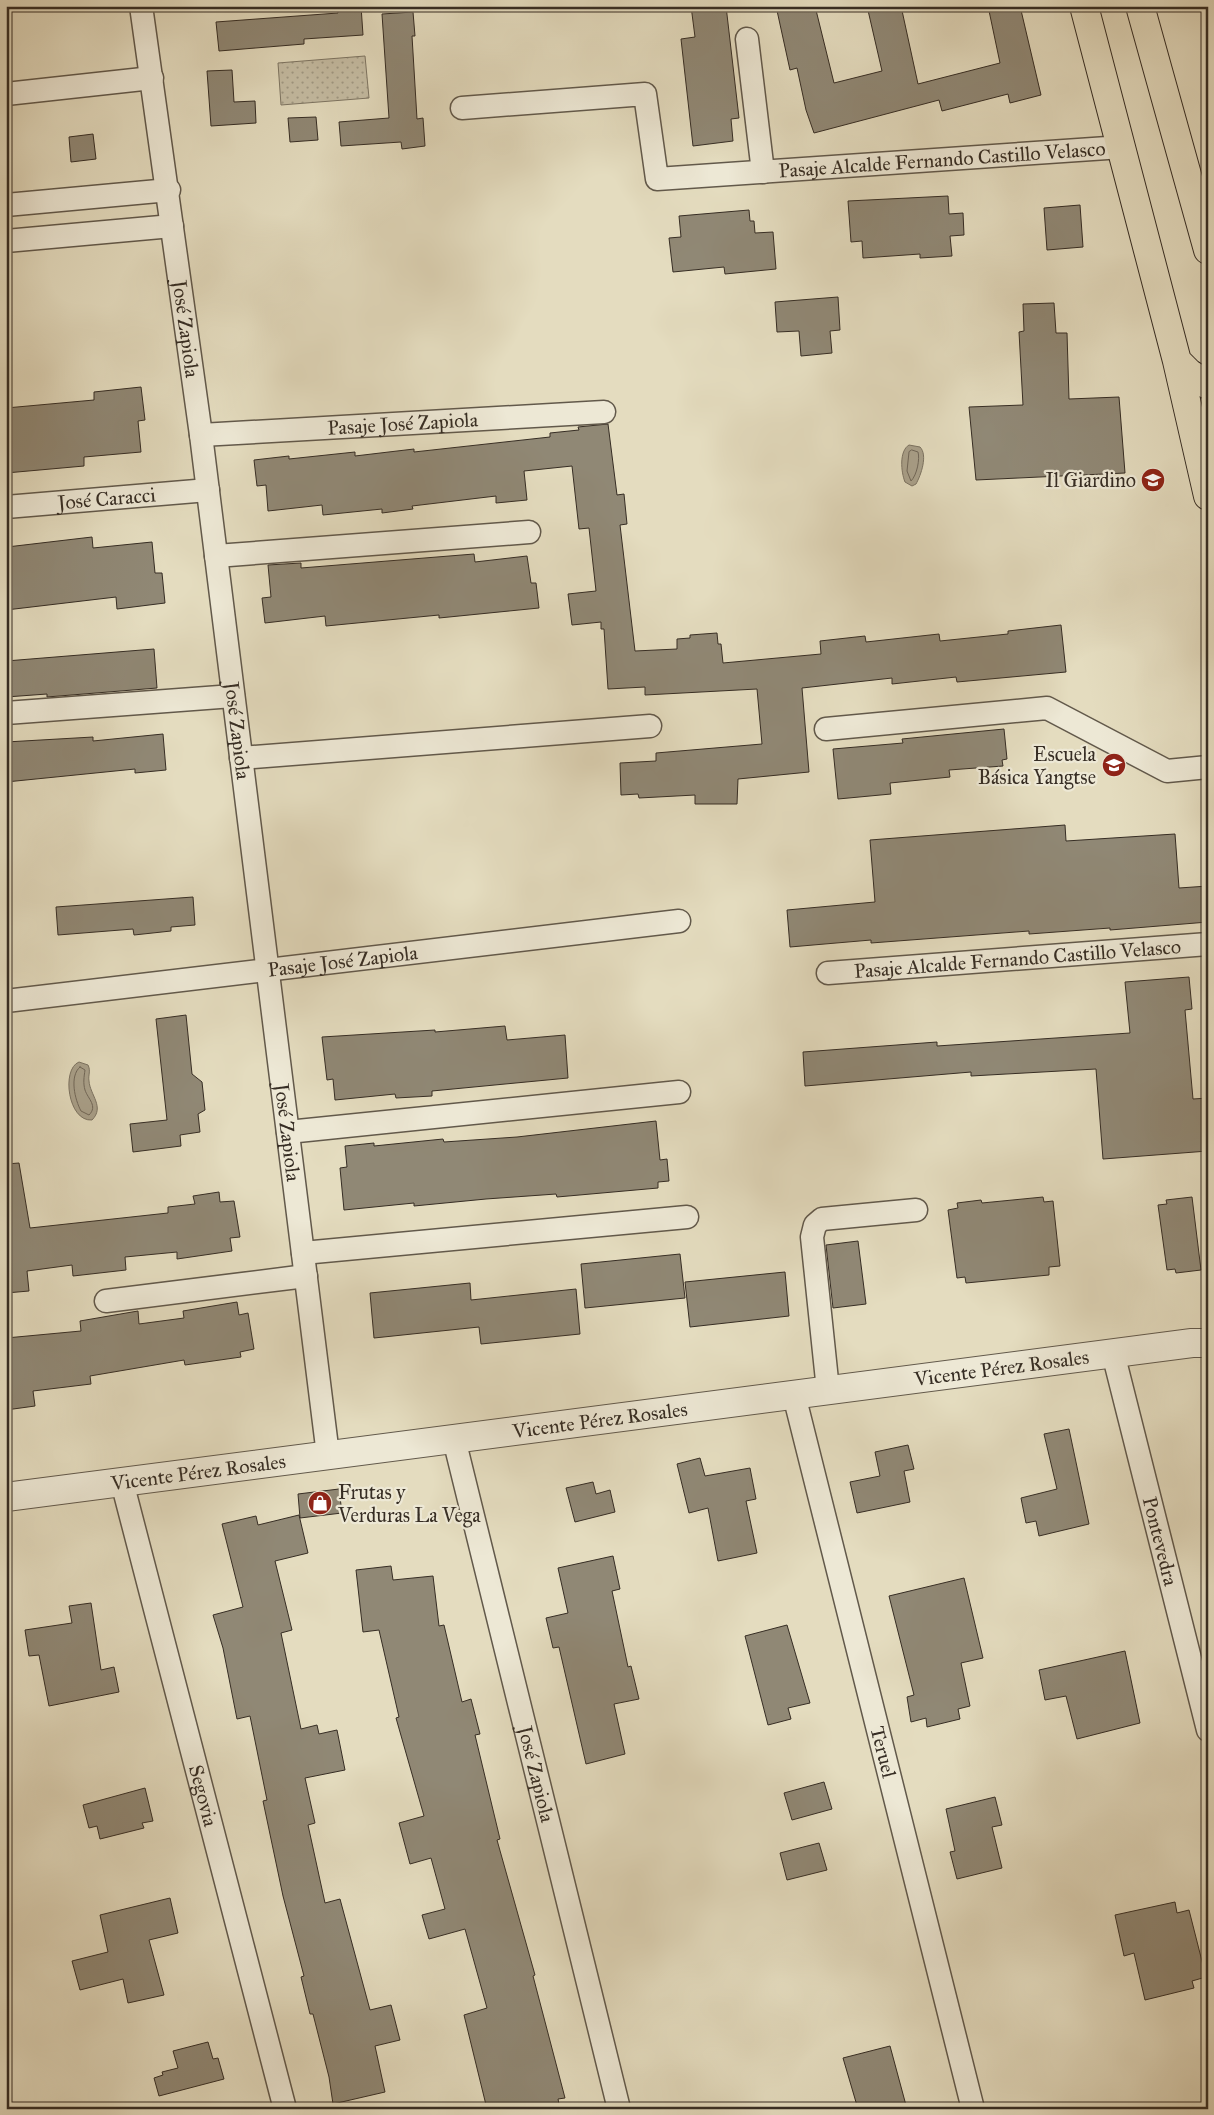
<svg xmlns="http://www.w3.org/2000/svg" width="1214" height="2115" viewBox="0 0 1214 2115" font-family="'IM FELL Great Primer',serif">
<defs>
<pattern id="grass-dots" width="8" height="8" patternUnits="userSpaceOnUse" patternTransform="scale(1.25)"><rect width="8" height="8" fill="#c6bea5"/><path d="M2 2h.1M6 6h.1" fill="none" stroke="#a29b86" stroke-width="1.8" stroke-linecap="round"/></pattern>
</defs>
<rect width="100%" height="100%" fill="#e4dcbf"/>
<filter id="stains"><feTurbulence type="fractalNoise" baseFrequency=".004" numOctaves="4"/><feColorMatrix values="0 0 0 0 .2 0 0 0 0 .09 0 0 0 0 .02 0 0 0 .5 -.17"/></filter>
<radialGradient id="worn" r=".72"><stop offset=".6" stop-color="#630" stop-opacity="0"/><stop offset="1" stop-color="#630" stop-opacity=".3"/></radialGradient>
<!-- grass -->
<path fill="url(#grass-dots)" stroke="#7e7664" d="M 365,56 L 369,98 L 281,105 L 278,63 Z"/>
<!-- water -->
<path fill="#a9a08a" stroke="#7b7261" d="M 909,445 L 920,447 C 928,455 921,475 916,484 L 912,486 L 905,482 C 901,472 899,451 909,445 Z
M 79,1062 L 88,1065 C 91,1071 88,1075 89,1081 C 90,1095 105,1107 92,1120 C 68,1122 61,1069 79,1062 Z"/>
<g fill="none" stroke-linecap="round" stroke-linejoin="round">
<!-- shore -->
<path stroke="#706657" stroke-width="1" d="M 912,450 L 918,452 C 920,459 917,475 911,481 L 907,471 L 909,452 Z
M 80,1067 L 85,1070 C 84,1077 83,1083 85,1090 C 88,1099 98,1106 89,1115 L 81,1111 C 75,1100 69,1076 80,1067 Z"/>
</g>
<!-- building -->
<path fill="#908875" stroke="#362d24" d="M 361,6 L 363,35 L 304,39 L 304,44 L 219,51 L 216,22 L 338,13 L 337,8 Z
M 691,6 L 726,6 L 739,118 L 731,119 L 733,141 L 693,146 L 681,39 L 695,37 Z
M 776,6 L 815,6 L 834,83 L 882,71 L 867,6 L 901,6 L 918,84 L 1000,63 L 988,6 L 1020,6 L 1041,95 L 1010,103 L 1008,94 L 942,111 L 939,100 L 814,133 L 806,110 L 797,68 L 790,70 Z
M 413,12 L 415,36 L 412,36 L 417,119 L 423,118 L 425,146 L 402,149 L 401,142 L 341,146 L 339,122 L 389,118 L 382,14 Z
M 232,70 L 234,102 L 255,101 L 256,123 L 211,126 L 207,71 Z
M 316,117 L 318,140 L 290,142 L 288,118 Z
M 93,134 L 96,159 L 71,162 L 69,137 Z
M 948,196 L 949,214 L 963,213 L 964,235 L 950,236 L 952,256 L 920,258 L 920,254 L 863,258 L 862,241 L 851,242 L 848,201 Z
M 1080,205 L 1083,247 L 1047,250 L 1044,208 Z
M 749,210 L 750,221 L 754,221 L 755,233 L 773,232 L 776,269 L 725,274 L 724,267 L 673,272 L 669,238 L 681,237 L 679,216 Z
M 838,297 L 840,330 L 830,331 L 832,353 L 801,356 L 799,331 L 777,332 L 775,302 Z
M 1054,303 L 1056,333 L 1067,333 L 1069,399 L 1119,397 L 1125,473 L 976,480 L 969,407 L 1023,405 L 1019,332 L 1024,331 L 1023,304 Z
M 141,387 L 145,420 L 138,421 L 141,452 L 84,457 L 84,466 L 6,473 L 6,408 L 94,400 L 94,392 Z
M 608,424 L 617,495 L 624,494 L 627,524 L 620,525 L 635,651 L 677,649 L 677,639 L 690,638 L 690,635 L 717,633 L 718,644 L 721,644 L 723,663 L 821,654 L 820,641 L 865,636 L 866,642 L 939,634 L 940,641 L 1008,634 L 1008,631 L 1061,625 L 1066,672 L 957,682 L 956,677 L 892,684 L 892,678 L 802,688 L 809,772 L 738,779 L 737,804 L 695,804 L 695,795 L 639,798 L 638,794 L 621,795 L 620,763 L 656,761 L 656,753 L 762,744 L 757,689 L 645,695 L 645,687 L 608,689 L 604,629 L 601,629 L 601,622 L 572,625 L 568,594 L 596,591 L 589,528 L 579,529 L 572,466 L 524,471 L 527,500 L 496,503 L 496,496 L 412,506 L 413,509 L 382,513 L 382,509 L 323,515 L 322,505 L 268,511 L 266,485 L 257,486 L 254,460 L 289,456 L 289,459 L 355,452 L 355,456 L 414,449 L 414,452 L 550,437 L 550,433 L 579,430 L 578,427 Z
M 92,537 L 93,548 L 152,542 L 155,573 L 162,573 L 165,603 L 117,609 L 116,597 L 6,610 L 6,578 L 10,578 L 7,547 Z
M 474,554 L 475,562 L 527,556 L 531,583 L 536,583 L 539,608 L 439,618 L 439,615 L 326,626 L 325,616 L 265,623 L 262,598 L 271,597 L 268,565 L 301,563 L 301,568 Z
M 154,649 L 157,688 L 47,697 L 47,694 L 6,697 L 6,661 Z
M 1004,729 L 1007,759 L 1002,760 L 1003,766 L 949,770 L 950,777 L 890,783 L 891,794 L 838,799 L 833,749 L 903,743 L 902,739 Z
M 163,734 L 166,770 L 135,773 L 135,769 L 6,782 L 6,742 L 93,737 L 93,741 Z
M 1065,825 L 1066,841 L 1175,834 L 1179,888 L 1208,886 L 1208,922 L 1110,930 L 1110,928 L 1029,934 L 1029,931 L 871,943 L 871,940 L 790,947 L 787,910 L 875,902 L 870,840 Z
M 193,897 L 195,925 L 171,927 L 171,931 L 134,935 L 133,929 L 58,935 L 56,907 Z
M 1189,977 L 1192,1009 L 1185,1010 L 1193,1099 L 1208,1098 L 1208,1151 L 1103,1159 L 1096,1069 L 971,1076 L 971,1072 L 805,1086 L 803,1052 L 937,1042 L 937,1046 L 1130,1033 L 1125,982 Z
M 186,1015 L 192,1074 L 202,1082 L 205,1110 L 198,1114 L 200,1132 L 180,1135 L 181,1146 L 133,1152 L 130,1124 L 167,1120 L 156,1019 Z
M 505,1026 L 507,1040 L 565,1035 L 568,1078 L 432,1091 L 432,1096 L 396,1098 L 395,1094 L 335,1100 L 333,1079 L 327,1080 L 322,1037 L 435,1030 L 435,1032 Z
M 656,1121 L 660,1160 L 667,1159 L 669,1181 L 658,1182 L 658,1188 L 557,1197 L 556,1194 L 486,1199 L 414,1206 L 414,1203 L 344,1210 L 340,1168 L 347,1167 L 345,1146 L 374,1143 L 374,1146 L 443,1139 L 444,1142 L 517,1137 Z
M 19,1163 L 30,1228 L 168,1213 L 168,1207 L 195,1204 L 193,1196 L 219,1192 L 220,1202 L 234,1201 L 240,1237 L 230,1238 L 232,1251 L 177,1259 L 177,1252 L 125,1257 L 126,1270 L 73,1276 L 72,1265 L 27,1271 L 29,1291 L 6,1293 L 6,1164 Z
M 1043,1197 L 1044,1202 L 1053,1201 L 1060,1266 L 1049,1267 L 1049,1275 L 966,1283 L 965,1277 L 957,1278 L 948,1210 L 958,1208 L 957,1203 L 981,1200 L 982,1203 Z
M 1192,1197 L 1201,1270 L 1176,1273 L 1175,1269 L 1167,1270 L 1158,1205 L 1167,1204 L 1166,1200 Z
M 858,1241 L 866,1304 L 833,1308 L 826,1245 Z
M 680,1254 L 685,1298 L 585,1308 L 581,1264 Z
M 785,1272 L 789,1316 L 690,1327 L 685,1282 Z
M 470,1283 L 471,1300 L 576,1289 L 580,1334 L 481,1344 L 479,1327 L 374,1338 L 370,1293 Z
M 237,1302 L 239,1315 L 248,1313 L 254,1349 L 240,1352 L 241,1357 L 185,1365 L 184,1360 L 90,1376 L 91,1384 L 33,1391 L 35,1406 L 6,1410 L 6,1338 L 81,1331 L 80,1321 L 138,1311 L 139,1324 L 184,1318 L 183,1311 Z
M 1069,1429 L 1089,1524 L 1039,1536 L 1036,1521 L 1026,1523 L 1021,1498 L 1057,1489 L 1044,1434 Z
M 908,1445 L 914,1469 L 904,1471 L 910,1502 L 857,1513 L 850,1482 L 880,1476 L 875,1452 Z
M 700,1458 L 705,1476 L 750,1468 L 756,1499 L 746,1501 L 757,1553 L 718,1561 L 708,1508 L 689,1513 L 677,1464 Z
M 593,1482 L 596,1494 L 610,1490 L 615,1512 L 575,1522 L 566,1488 Z
M 339,1489 L 342,1513 L 300,1518 L 298,1494 Z
M 299,1515 L 308,1553 L 275,1561 L 292,1630 L 281,1633 L 301,1729 L 317,1725 L 319,1734 L 337,1730 L 345,1770 L 305,1778 L 315,1823 L 308,1825 L 325,1903 L 340,1899 L 370,2010 L 391,2005 L 400,2040 L 375,2046 L 385,2092 L 333,2104 L 329,2077 L 313,2014 L 310,2014 L 301,1977 L 304,1976 L 283,1896 L 263,1801 L 267,1800 L 250,1716 L 237,1719 L 223,1648 L 213,1615 L 243,1607 L 222,1524 L 256,1516 L 258,1525 Z
M 613,1556 L 620,1589 L 612,1591 L 628,1667 L 631,1666 L 639,1699 L 614,1704 L 625,1754 L 586,1764 L 559,1647 L 553,1648 L 546,1618 L 568,1613 L 558,1568 Z
M 391,1566 L 393,1580 L 433,1576 L 439,1626 L 444,1625 L 462,1702 L 471,1699 L 480,1734 L 475,1735 L 500,1839 L 497,1840 L 535,1975 L 533,1976 L 565,2098 L 558,2099 L 560,2109 L 487,2109 L 464,2015 L 487,2008 L 465,1929 L 429,1939 L 422,1915 L 445,1909 L 431,1858 L 410,1864 L 399,1823 L 424,1816 L 396,1718 L 399,1717 L 379,1630 L 363,1632 L 356,1570 Z
M 964,1578 L 983,1658 L 961,1663 L 970,1706 L 958,1709 L 960,1719 L 927,1727 L 926,1718 L 911,1722 L 907,1697 L 914,1695 L 889,1596 Z
M 91,1603 L 101,1670 L 114,1667 L 119,1692 L 49,1706 L 39,1655 L 29,1656 L 25,1630 L 72,1623 L 69,1606 Z
M 787,1625 L 810,1703 L 788,1708 L 791,1719 L 768,1725 L 745,1636 Z
M 1125,1651 L 1140,1723 L 1077,1739 L 1066,1696 L 1045,1700 L 1039,1670 Z
M 824,1782 L 832,1809 L 792,1820 L 784,1793 Z
M 145,1788 L 153,1821 L 142,1823 L 144,1828 L 100,1839 L 97,1826 L 89,1828 L 83,1805 Z
M 995,1797 L 1002,1825 L 992,1827 L 1002,1868 L 957,1879 L 950,1852 L 955,1851 L 946,1809 Z
M 819,1843 L 827,1870 L 787,1880 L 780,1853 Z
M 170,1898 L 178,1933 L 149,1940 L 164,1995 L 128,2003 L 123,1979 L 80,1990 L 72,1961 L 108,1952 L 100,1915 Z
M 1175,1902 L 1177,1913 L 1189,1910 L 1206,1977 L 1192,1981 L 1194,1988 L 1145,2000 L 1134,1953 L 1124,1956 L 1115,1915 Z
M 208,2042 L 213,2059 L 218,2058 L 224,2079 L 159,2096 L 154,2078 L 163,2075 L 162,2072 L 178,2068 L 173,2051 Z
M 890,2046 L 907,2109 L 858,2109 L 843,2058 Z"/>
<g fill="none" stroke-linecap="round" stroke-linejoin="round">
<!-- minor casing -->
<g stroke="#62594b" stroke-width="25">
<g id="minor">
<path id="s1" d="M 141,6 L 201,435 L 328,1455"/>
<path d="M 747,39 L 763,172"/>
<path d="M 6,94 L 152,78"/>
<path id="s2" d="M 462,108 L 645,94 L 657,179 L 1122,147"/>
<path d="M 6,205 L 169,190"/>
<path d="M 6,241 L 172,226"/>
<path id="s3" d="M 201,435 L 604,412"/>
<path id="s4" d="M 6,507 L 208,490"/>
<path d="M 216,556 L 529,532"/>
<path d="M 6,713 L 233,696"/>
<path d="M 826,729 L 1047,708 L 1167,771 L 1208,767"/>
<path d="M 241,758 L 650,726"/>
<path id="s5" d="M 828,973 L 1208,944"/>
<path id="s6" d="M 6,1001 L 679,921"/>
<path d="M 288,1132 L 679,1092"/>
<path d="M 303,1253 L 687,1217"/>
<path d="M 106,1301 L 306,1276"/>
<path id="s7" d="M 1113,1353 L 1208,1730"/>
<path d="M 828,1390 L 812,1237 L 815,1225 L 822,1219 L 916,1210"/>
<path id="s8" d="M 794,1395 L 973,2109"/>
<path id="s9" d="M 454,1439 L 619,2109"/>
<path id="s10" d="M 122,1482 L 285,2109"/>
</g>
</g>
<!-- tertiary casing -->
<g stroke="#62594b" stroke-width="30">
<g id="tertiary">
<path id="s11" d="M 6,1497 L 1192,1343 L 1208,1343"/>
</g>
</g>
<!-- primary casing -->
<g stroke="#362d24" stroke-width="30">
<path id="primary" d="M 1084,6 L 1177,361 L 1208,496
M 1140,6 L 1208,250
M 1177,361 L 1189,373 L 1208,385"/>
</g>
<!-- minor -->
<use href="#minor" stroke="#ede8d5" stroke-width="22"/>
<!-- tertiary -->
<use href="#tertiary" stroke="#ede8d5" stroke-width="28"/>
<!-- primary -->
<use href="#primary" stroke="#e4dcbf" stroke-width="28"/>
</g>
<!-- icons -->
<defs>
<g id="school-disc" transform="scale(1.25)"><circle r="9.5" fill="#8f2418" stroke="#ede8d5"/><path d="M0-5L7-2L0 1L-7-2ZM-4 1L0 2.5L4 1V4Q0 6-4 4Z" fill="#fff"/></g>
<g id="shop-disc" transform="scale(1.25)"><circle r="9.5" fill="#8f2418" stroke="#ede8d5"/><path d="M-5-2.5h2.3a2.7 3.5 0 0 1 5.4 0H5L5.5 6h-11ZM-1.5-2.5h3a1.5 2.3 0 0 0-3 0Z" fill="#fff"/></g>
</defs>
<g fill-rule="evenodd">
<use href="#school-disc" x="1153" y="480"/>
<use href="#school-disc" x="1114" y="765"/>
<use href="#shop-disc" x="320" y="1503"/>
</g>
<g text-anchor="middle" dominant-baseline="central" stroke-width="4.5" stroke-linejoin="round" paint-order="stroke">
<!-- street labels -->
<g font-size="20" fill="#362d24" stroke="#ede8d5">
<text stroke="none"><textPath href="#s2" startOffset="555">Pasaje Alcalde Fernando Castillo Velasco</textPath></text>
<text stroke="none"><textPath href="#s1" startOffset="326">José Zapiola</textPath></text>
<text stroke="none"><textPath href="#s3" startOffset="202">Pasaje José Zapiola</textPath></text>
<text stroke="none"><textPath href="#s4" startOffset="101">José Caracci</textPath></text>
<text stroke="none"><textPath href="#s1" startOffset="731">José Zapiola</textPath></text>
<text stroke="none"><textPath href="#s5" startOffset="190">Pasaje Alcalde Fernando Castillo Velasco</textPath></text>
<text stroke="none"><textPath href="#s6" startOffset="339">Pasaje José Zapiola</textPath></text>
<text stroke="none"><textPath href="#s1" startOffset="1136">José Zapiola</textPath></text>
<text stroke="none"><textPath href="#s11" startOffset="1004">Vicente Pérez Rosales</textPath></text>
<text stroke="none"><textPath href="#s11" startOffset="599">Vicente Pérez Rosales</textPath></text>
<text stroke="none"><textPath href="#s11" startOffset="194">Vicente Pérez Rosales</textPath></text>
<text stroke="none"><textPath href="#s7" startOffset="194">Pontevedra</textPath></text>
<text stroke="none"><textPath href="#s8" startOffset="368">Teruel</textPath></text>
<text stroke="none"><textPath href="#s9" startOffset="345">José Zapiola</textPath></text>
<text stroke="none"><textPath href="#s10" startOffset="324">Segovia</textPath></text>
</g>
<!-- poi labels -->
<g font-size="20" fill="#362d24" stroke="#ede8d5" text-anchor="end">
<text x="1136" y="480">Il Giardino</text>
<text x="1096" y="754">Escuela<tspan x="1096" dy="23">Básica Yangtse</tspan></text>
<text x="338" y="1492" text-anchor="start">Frutas y<tspan x="338" dy="23">Verduras La Vega</tspan></text>
</g>
</g>
<!-- margin -->
<rect width="1214" height="2115" fill="none" stroke="#e4dcbf" stroke-width="25"/>
<rect x="8" y="8" width="1199" height="2100" fill="none" stroke="#362d24" stroke-width="2.5"/>
<rect x="12" y="12" width="1189" height="2090" fill="none" stroke="#362d24"/>
<rect width="100%" height="100%" filter="url(#stains)"/>
<rect width="100%" height="100%" fill="url(#worn)"/>
</svg>
